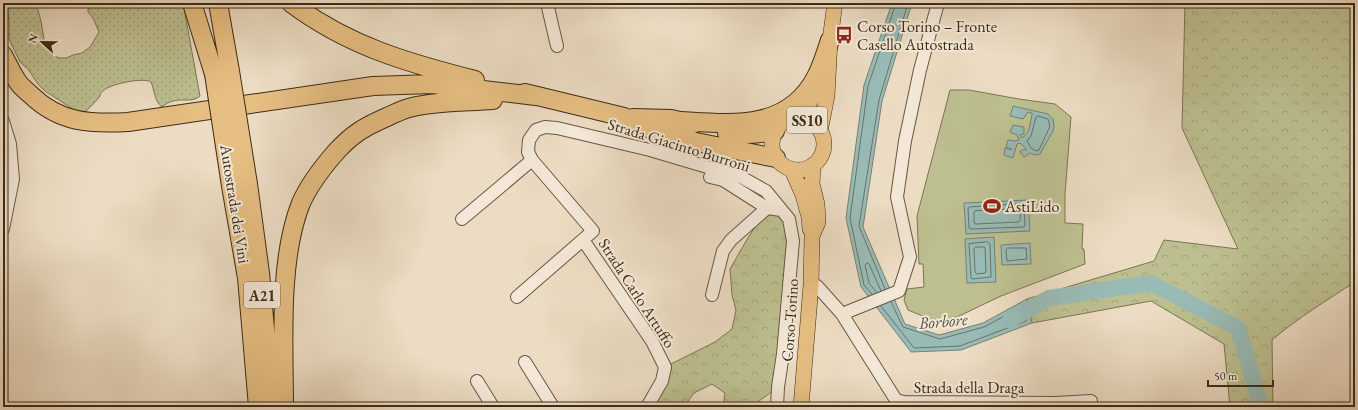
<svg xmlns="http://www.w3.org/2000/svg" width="1358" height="410" viewBox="0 0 1358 410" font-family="'EB Garamond',serif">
<defs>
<pattern id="grass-dots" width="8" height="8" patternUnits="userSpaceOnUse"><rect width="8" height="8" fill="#bdbf90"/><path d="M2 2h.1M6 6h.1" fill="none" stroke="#a3a47b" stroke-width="1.8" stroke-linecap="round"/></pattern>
<pattern id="forest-crowns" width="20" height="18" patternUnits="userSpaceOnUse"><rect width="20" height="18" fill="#bdbf90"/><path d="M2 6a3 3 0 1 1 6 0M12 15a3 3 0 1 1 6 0" fill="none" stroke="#a3a47b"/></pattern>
</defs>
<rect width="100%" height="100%" fill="#ecdcc3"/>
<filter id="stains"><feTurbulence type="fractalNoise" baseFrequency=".005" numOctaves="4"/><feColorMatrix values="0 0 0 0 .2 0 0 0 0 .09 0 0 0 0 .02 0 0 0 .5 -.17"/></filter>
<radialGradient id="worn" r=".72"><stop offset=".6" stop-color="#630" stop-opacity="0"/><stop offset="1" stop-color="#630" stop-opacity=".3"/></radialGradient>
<!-- grass -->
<path fill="url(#grass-dots)" stroke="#7c7553" d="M 7,3 L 36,3 L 41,21 L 45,45 L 48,51 L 53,56 L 60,58 L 66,58 L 73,55 L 82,53 L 90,47 L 99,32 L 93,18 L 88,12 L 88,9 L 93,3 L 183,3 L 200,96 C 190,105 177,94 162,107 C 154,101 155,91 151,82 C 144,77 109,84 103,91 C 100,93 101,93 100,96 C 95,103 88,109 82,115 L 45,91 L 38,84 L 28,69 L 20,62 L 9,39 L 9,22 Z"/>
<!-- forest -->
<path fill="url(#forest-crowns)" stroke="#7c7553" d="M 1185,3 L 1355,3 L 1355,282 C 1327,300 1298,318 1272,340 L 1273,407 L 1230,407 L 1224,344 L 1151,301 L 1032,323 L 1027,299 L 1154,261 L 1164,240 L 1238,249 L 1182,128 Z
M 781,210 L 789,219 L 778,387 L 751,407 L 723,407 L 725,393 L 712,384 L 694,393 L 684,407 L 647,407 L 665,367 L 715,342 L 732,329 L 736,310 L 732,295 L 730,269 L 749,236 L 764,214 Z"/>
<!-- garden -->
<path fill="#bdbf90" stroke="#7c7553" d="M 950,90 L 969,90 L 1019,99 L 1055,104 L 1071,117 L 1065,194 L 1065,223 L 1083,224 L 1082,249 L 1084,249 L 1085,264 L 1001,296 L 957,317 L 941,320 L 930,319 L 908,310 L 904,300 L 907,289 L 924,287 L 923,264 L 919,264 L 917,216 Z"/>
<!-- water -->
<path fill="#99bbb6" stroke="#748176" d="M 892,3 L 912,3 L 882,101 L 863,227 L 905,324 L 939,335 L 983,323 L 1027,299 L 1032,323 L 961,350 L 911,352 L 861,287 L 846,218 L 864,85 Z
M 1013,106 L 1048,114 L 1053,119 L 1054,127 L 1053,131 L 1040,154 L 1035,155 L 1030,153 L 1024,157 L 1020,152 L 1021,150 L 1026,150 L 1026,149 L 1020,143 L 1017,144 L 1013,158 L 1004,155 L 1005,148 L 1011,150 L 1012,149 L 1006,147 L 1008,140 L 1015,141 L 1019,140 L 1017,135 L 1010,132 L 1013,125 L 1024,127 L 1024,134 L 1020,135 L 1021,138 C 1030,135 1030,123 1032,115 L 1032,113 L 1028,112 L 1023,119 L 1010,116 Z
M 1028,200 L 1030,231 L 966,234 L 964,203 Z
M 994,237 L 996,282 L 967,283 L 965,239 Z
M 1030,243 L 1031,264 L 1002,265 L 1001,245 Z"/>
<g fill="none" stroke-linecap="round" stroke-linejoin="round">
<!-- shore -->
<path stroke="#6a7366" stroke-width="1" d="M 1038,116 L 1048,119 L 1050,126 L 1039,150 L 1036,151 L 1031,148 L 1027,141 L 1031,136 L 1036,117 Z
M 1023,204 L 1024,206 L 1025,225 L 1024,227 L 971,229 L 969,228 L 968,208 L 970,207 Z
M 1018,209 C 1021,212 1021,220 1019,222 L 976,224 L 974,223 L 974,213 L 975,211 Z
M 988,242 L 990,244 L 991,277 L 972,279 L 971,277 L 969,244 Z
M 976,247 L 984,247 L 985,248 L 986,272 L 985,273 L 977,274 L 975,272 L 974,249 Z
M 1008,248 L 1026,248 L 1027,259 L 1007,261 L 1006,250 Z
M 885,289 L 859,226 L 879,100 L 908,3
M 877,293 L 869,283 L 865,265 L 867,263 L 869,264 L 881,291
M 872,294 L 864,285 L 850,218 L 868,86 L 896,3
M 881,306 L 914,348 L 960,346 L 1026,321 L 1027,320 L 1025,308 L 1023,306 L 984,327 L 940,339 L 903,327 L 891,302"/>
<!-- river -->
<path stroke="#99bbb6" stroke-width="16" d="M 1010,320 L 1049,298 L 1151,283 L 1238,328 L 1260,403 L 1257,407"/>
<!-- minor casing -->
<g stroke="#685741" stroke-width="14">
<path id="minor" d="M 547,3 L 557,46
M 3,121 L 10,144 L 13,179 L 3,229
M 710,177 L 723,180 L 767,208
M 462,219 L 532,160
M 583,240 L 652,341 L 665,367 L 662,381 L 647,407
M 811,285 L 817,286 L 842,314 L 896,400 L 904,402 L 1056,403 L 1091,401
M 712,295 L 723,251 L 731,240 L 767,208 L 781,210
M 517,297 L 593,231 L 532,160 L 528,152 L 529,140 L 536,130 L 545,127 L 557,128 L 650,150 L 741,177 L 766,191 L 789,219 L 793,241 L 783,354 L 778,387 L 777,407
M 842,314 L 899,291 L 910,257 L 897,197 L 905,141 L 920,70 L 938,3
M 525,362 L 553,407
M 477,381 L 493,407"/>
</g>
<!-- major casing -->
<g stroke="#3c2b16" stroke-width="16">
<path id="major" d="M 798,118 L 810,102 L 819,82
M772 144a26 26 0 1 1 52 0a26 26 0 1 1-52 0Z
M 820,131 L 827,96 L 830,40 L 835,3
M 792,170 L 803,195 L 809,217 L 810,229
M 801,407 L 811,285 L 812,236 L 818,222 L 817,204 L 812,184 L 813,165"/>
</g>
<!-- highway casing -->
<g stroke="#3c2b16" stroke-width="20">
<path id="highway" d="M 192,3 L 214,74
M 218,3 L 230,71
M 291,3 C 348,46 408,63 475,80
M 3,55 C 8,64 12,74 18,82 C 21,87 27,91 31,95 C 60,123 90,124 128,122 L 373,86 L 432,84 L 536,96
M 525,93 L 624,117 L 666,136 L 776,158
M 633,118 L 671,119 L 693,124
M 681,121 C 731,124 788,131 816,77 C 822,66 826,52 830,40
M 727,133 C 744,135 759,134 775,131
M 248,184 L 260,273 L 272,407
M 231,186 L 247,278 L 258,407
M 284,407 C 284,345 278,260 301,203 C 309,185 322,168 335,153 C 352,134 364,127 387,117 C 394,114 401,110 409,108 C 434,101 467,102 493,100"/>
</g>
<!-- minor -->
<use href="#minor" stroke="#f3e8d8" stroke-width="12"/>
<!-- major -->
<use href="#major" stroke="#e6be82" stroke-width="15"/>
<!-- highway -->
<use href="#highway" stroke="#e6be82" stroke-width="18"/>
<!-- highway-bridge casing -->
<g stroke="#3c2b16" stroke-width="20" stroke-linecap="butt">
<path id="highway-bridge" d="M 230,71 L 248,184
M 214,74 L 231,186"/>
</g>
<!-- highway-bridge -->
<use href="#highway-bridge" stroke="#e6be82" stroke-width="18"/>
</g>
<!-- icons -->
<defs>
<g id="bus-bare" transform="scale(1.38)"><path d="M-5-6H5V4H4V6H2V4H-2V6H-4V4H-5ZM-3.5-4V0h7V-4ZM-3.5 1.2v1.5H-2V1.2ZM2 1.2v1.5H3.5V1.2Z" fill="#8f2418" stroke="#f3e8d8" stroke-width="2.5" paint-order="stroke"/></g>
<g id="stadium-bare" transform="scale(1.38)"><path d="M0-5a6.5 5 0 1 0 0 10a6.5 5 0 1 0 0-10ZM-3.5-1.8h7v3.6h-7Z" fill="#8f2418" stroke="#f3e8d8" stroke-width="2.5" paint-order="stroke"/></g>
</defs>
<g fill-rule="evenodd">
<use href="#bus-bare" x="844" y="35"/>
<use href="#stadium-bare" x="992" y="206"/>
</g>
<g text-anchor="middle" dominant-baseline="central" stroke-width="4" stroke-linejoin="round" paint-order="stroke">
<!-- shield labels -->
<g fill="#f3e8d8" stroke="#736450" stroke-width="1">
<rect x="787" y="107" width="40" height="26" rx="3"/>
<rect x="244" y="282" width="36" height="26" rx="3"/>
</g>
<g font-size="15" font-weight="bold" fill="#3c2b16">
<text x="807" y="120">SS10</text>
<text x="262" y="295">A21</text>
</g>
<!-- poi labels -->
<g font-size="16" fill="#3c2b16" stroke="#f3e8d8" text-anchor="start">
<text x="857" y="26">Corso Torino – Fronte<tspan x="857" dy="18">Casello Autostrada</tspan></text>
<text x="1005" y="206">AstiLido</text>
</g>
<!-- street labels -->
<g font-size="16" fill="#3c2b16" stroke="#f3e8d8">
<text transform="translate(679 145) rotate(17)">Strada Giacinto Burroni</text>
<text transform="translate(235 204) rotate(81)">Autostrada dei Vini</text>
<text transform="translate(637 293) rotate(57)">Strada Carlo Artuffo</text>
<text transform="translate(790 320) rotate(-86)">Corso Torino</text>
<text x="969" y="387">Strada della Draga</text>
</g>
<!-- water labels -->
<g font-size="17" font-style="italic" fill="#534f3e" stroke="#f3e8d8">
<text transform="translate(943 321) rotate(-5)">Borbore</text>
</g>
</g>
<!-- margin -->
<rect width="1358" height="410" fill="none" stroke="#ecdcc3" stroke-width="16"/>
<rect x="4" y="4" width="1350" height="402" fill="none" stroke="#3c2b16" stroke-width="2"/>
<rect x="8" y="8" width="1342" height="394" fill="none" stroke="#3c2b16"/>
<!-- north arrow -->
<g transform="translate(42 42) rotate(292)" stroke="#f3e8d8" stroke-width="3" paint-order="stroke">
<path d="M0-3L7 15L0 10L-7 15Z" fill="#3c2b16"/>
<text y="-6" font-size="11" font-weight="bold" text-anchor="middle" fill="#3c2b16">N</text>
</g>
<!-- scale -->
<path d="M1208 380v6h65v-6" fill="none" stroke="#3c2b16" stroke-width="2"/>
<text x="1214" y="380" font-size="12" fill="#3c2b16" stroke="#f3e8d8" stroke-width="3" paint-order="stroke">50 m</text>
<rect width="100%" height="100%" filter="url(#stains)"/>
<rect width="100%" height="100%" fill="url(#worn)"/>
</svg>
